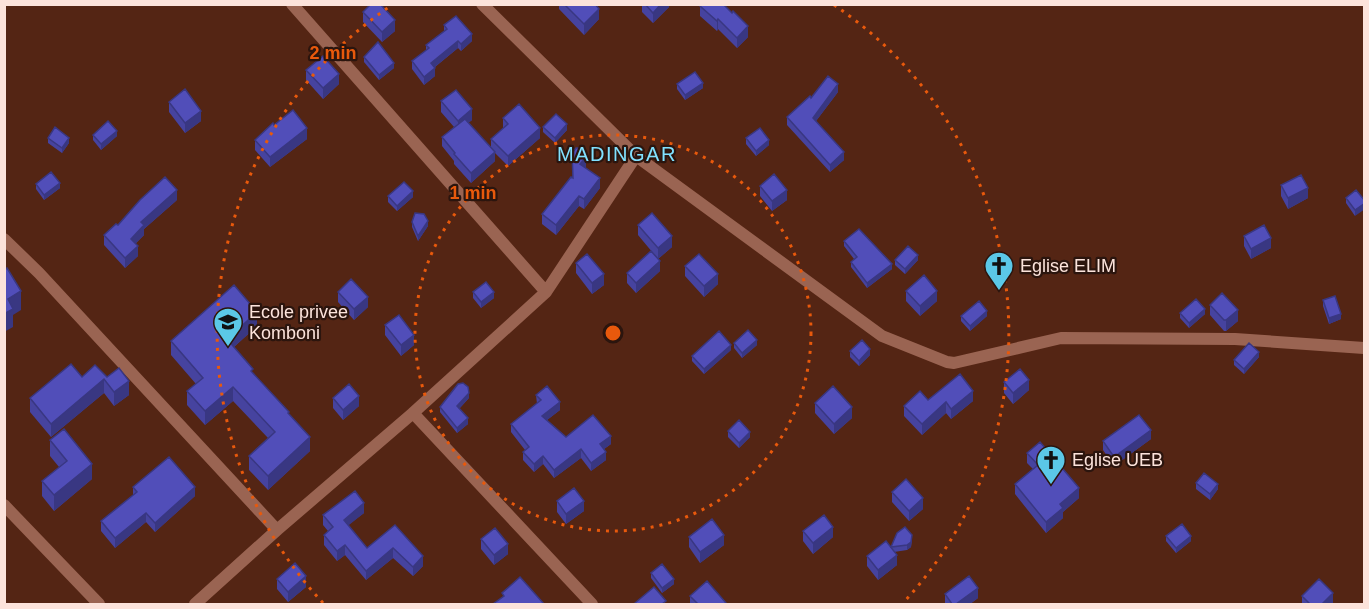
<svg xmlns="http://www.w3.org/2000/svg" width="1369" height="609" viewBox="0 0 1369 609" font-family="Helvetica,sans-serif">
<rect width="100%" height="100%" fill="#542514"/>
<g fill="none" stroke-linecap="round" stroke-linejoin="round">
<!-- minor -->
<path stroke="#9a6452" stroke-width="12" d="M 292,4 L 546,292
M 482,4 L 636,156 L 882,336 L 947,362 L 954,363 L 1061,338 L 1235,339 L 1364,348
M 4,239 L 39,273 L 277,530
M 413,413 L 592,604
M 4,505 L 99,604
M 195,604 L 277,530 L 413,413 L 546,292 L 636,156"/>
</g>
<!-- wall -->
<path fill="#46439f" d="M 559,4 L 595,4 L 599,19 L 584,35 L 559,9 Z
M 642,4 L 669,4 L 669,7 L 653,23 L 642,12 Z
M 700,6 L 748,37 L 737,48 L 718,29 L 717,31 L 700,16 Z
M 363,12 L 395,31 L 382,42 L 363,22 Z
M 444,25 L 472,41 L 461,51 L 458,48 L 435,67 L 435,76 L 424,85 L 412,69 L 412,61 L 426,51 L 426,45 L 444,31 Z
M 364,57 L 394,68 L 379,80 L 364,62 Z
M 306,70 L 339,84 L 323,99 L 306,80 Z
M 677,84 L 703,88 L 685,100 L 677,89 Z
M 838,92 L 816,121 L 844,160 L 830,172 L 787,125 L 787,117 L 811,98 Z
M 441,101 L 472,120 L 468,123 L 491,148 L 491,139 L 503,128 L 503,118 L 540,138 L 508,166 L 495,153 L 495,161 L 471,183 L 454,164 L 454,161 L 442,146 L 442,137 L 454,127 L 441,112 Z
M 169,102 L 201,121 L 185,133 L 169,112 Z
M 274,125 L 307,139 L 270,167 L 255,150 L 255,140 Z
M 543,127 L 567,130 L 555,143 L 543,132 Z
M 93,135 L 117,136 L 101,150 L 93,140 Z
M 48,138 L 69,143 L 62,153 L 48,143 Z
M 746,138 L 769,145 L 756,156 L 746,144 Z
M 572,153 L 586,167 L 585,168 L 600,188 L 584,209 L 579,206 L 556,235 L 542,224 L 542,214 L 573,178 Z
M 36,184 L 60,188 L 44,200 L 36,189 Z
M 1281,185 L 1308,198 L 1288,209 L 1281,196 Z
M 760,186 L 787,200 L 772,211 L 760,196 Z
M 1356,190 L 1355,216 L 1346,203 L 1346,198 Z
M 388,196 L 413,197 L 397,211 L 388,202 Z
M 177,200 L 144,229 L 144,235 L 135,244 L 138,256 L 125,268 L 104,245 L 104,235 L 118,225 Z
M 412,222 L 428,226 L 418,241 L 412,227 Z
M 638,225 L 672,247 L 658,259 L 638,235 Z
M 1244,236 L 1271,248 L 1251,259 L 1244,246 Z
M 844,241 L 892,269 L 867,288 L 851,267 L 851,262 L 854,259 L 844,246 Z
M 895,260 L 918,260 L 905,274 L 895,265 Z
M 576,263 L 604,285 L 592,294 L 576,273 Z
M 685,266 L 718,284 L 704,297 L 685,276 Z
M 660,271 L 636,293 L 627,283 L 627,273 Z
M 906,291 L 937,301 L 920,316 L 906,301 Z
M 338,292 L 368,307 L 354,320 L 338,302 Z
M 473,292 L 494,298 L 481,308 L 473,298 Z
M 1323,300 L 1341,319 L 1329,324 L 1323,306 Z
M 1210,305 L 1238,321 L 1226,331 L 1224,331 L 1210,315 Z
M 1180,313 L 1205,314 L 1189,328 L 1180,318 Z
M 961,316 L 987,316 L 970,331 L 961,321 Z
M 385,325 L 414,345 L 401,356 L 385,335 Z
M 257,326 L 234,347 L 253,373 L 289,415 L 310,451 L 268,490 L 249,470 L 249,456 L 268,438 L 233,401 L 205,425 L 187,405 L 187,391 L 196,384 L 171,355 L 171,341 Z
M 734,343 L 757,345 L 742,358 L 734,348 Z
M 731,350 L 704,374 L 692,361 L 692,356 Z
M 850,351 L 870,355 L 859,366 L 850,357 Z
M 1259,357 L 1244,374 L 1234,365 L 1234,360 Z
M 107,377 L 129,395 L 114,406 L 104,393 L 51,437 L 30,412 L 30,398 Z
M 1004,382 L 1029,390 L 1013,404 L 1004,393 Z
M 536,395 L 560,410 L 547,420 L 566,437 L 611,444 L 604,449 L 606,460 L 591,471 L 581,458 L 554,478 L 543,464 L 534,472 L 523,460 L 523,452 L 525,450 L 511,432 L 511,424 L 537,404 Z
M 333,398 L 359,406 L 343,420 L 333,408 Z
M 469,398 L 459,409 L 468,424 L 457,433 L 440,412 L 440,407 Z
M 928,400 L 973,401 L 951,419 L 946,413 L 922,435 L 904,416 L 904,406 Z
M 815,403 L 852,418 L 834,434 L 815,413 Z
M 728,431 L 750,437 L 739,448 L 728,437 Z
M 1151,439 L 1114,466 L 1103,450 L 1103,441 Z
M 50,440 L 92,479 L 54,511 L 42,496 L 42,481 L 59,467 L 50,456 Z
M 1027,453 L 1079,498 L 1063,512 L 1063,518 L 1046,533 L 1015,494 L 1015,484 L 1033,469 L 1027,463 Z
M 1196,483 L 1218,489 L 1210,500 L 1196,489 Z
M 133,487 L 195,496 L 155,532 L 146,522 L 115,548 L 101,531 L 101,521 L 133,495 Z
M 892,492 L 923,509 L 909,521 L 892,502 Z
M 557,501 L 584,511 L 566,524 L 557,512 Z
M 364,513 L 348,525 L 367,548 L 395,525 L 423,566 L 413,576 L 393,558 L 366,580 L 345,555 L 337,561 L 324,545 L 324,535 L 328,531 L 323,525 L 323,515 Z
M 905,527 L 912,540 L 911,547 L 907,550 L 894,552 L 897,565 L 878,580 L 867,566 L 867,556 L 891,548 Z
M 803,531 L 833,537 L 813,554 L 803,541 Z
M 1166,536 L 1191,541 L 1176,553 L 1166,541 Z
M 689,537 L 724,545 L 700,563 L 689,547 Z
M 481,539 L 508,554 L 494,565 L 481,549 Z
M 651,573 L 674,584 L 662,593 L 651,578 Z
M 277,579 L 306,587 L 288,602 L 277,589 Z
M 945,594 L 978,598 L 970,604 L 945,604 Z
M 690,596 L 726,604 L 690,604 Z
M 1302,596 L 1333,603 L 1332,604 L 1302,604 Z"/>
<!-- shaded-wall -->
<path fill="#393782" d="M 661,4 L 669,4 L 669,7 L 653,23 L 653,13 Z
M 599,9 L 599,19 L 584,35 L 584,24 Z
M 718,19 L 718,29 L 717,31 L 717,21 Z
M 395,20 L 395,31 L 382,42 L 382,32 Z
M 748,26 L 748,37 L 737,48 L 737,38 Z
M 472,34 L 472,41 L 461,51 L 461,44 Z
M 458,41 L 458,48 L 431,70 L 431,63 Z
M 394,63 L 394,68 L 379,80 L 379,75 Z
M 435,68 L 435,76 L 424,85 L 424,77 Z
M 339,74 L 339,84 L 323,99 L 323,88 Z
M 703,83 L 703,88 L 685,100 L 685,95 Z
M 838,84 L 838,92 L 813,125 L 813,118 Z
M 472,109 L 472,120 L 458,132 L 458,121 Z
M 201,111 L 201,121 L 185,133 L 185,123 Z
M 567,124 L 567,130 L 555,143 L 555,138 Z
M 307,128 L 307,139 L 270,167 L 270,157 Z
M 540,128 L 540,138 L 508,166 L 508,156 Z
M 117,131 L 117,136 L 101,150 L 101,144 Z
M 69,138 L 69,143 L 62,153 L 62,148 Z
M 769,140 L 769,145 L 756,156 L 756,151 Z
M 495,152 L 495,161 L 471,183 L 471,173 Z
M 844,152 L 844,160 L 830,172 L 830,165 Z
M 586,157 L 586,167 L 580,173 L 580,164 Z
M 600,178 L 600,188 L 584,209 L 584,199 Z
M 60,183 L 60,188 L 44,200 L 44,195 Z
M 1308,188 L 1308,198 L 1288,209 L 1288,198 Z
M 177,190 L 177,200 L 144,229 L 144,235 L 131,248 L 131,239 L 141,222 Z
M 787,190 L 787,200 L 772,211 L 772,201 Z
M 413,191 L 413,197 L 397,211 L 397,206 Z
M 579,196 L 579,206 L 556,235 L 556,225 Z
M 1365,203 L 1365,209 L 1355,216 L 1355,210 Z
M 428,221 L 428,226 L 418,241 L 418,236 Z
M 672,236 L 672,247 L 658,259 L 658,248 Z
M 1271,238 L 1271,248 L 1251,259 L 1251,249 Z
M 138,246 L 138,256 L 125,268 L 125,258 Z
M 918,255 L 918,260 L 905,274 L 905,269 Z
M 660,261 L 660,271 L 636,293 L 636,283 Z
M 892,264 L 892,269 L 867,288 L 867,283 Z
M 604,274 L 604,285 L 592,294 L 592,283 Z
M 718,274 L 718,284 L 704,297 L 704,286 Z
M 21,291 L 21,310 L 13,315 L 13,327 L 4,332 L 4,314 L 8,299 Z
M 937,291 L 937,301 L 920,316 L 920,306 Z
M 494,292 L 494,298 L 481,308 L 481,302 Z
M 368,297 L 368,307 L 354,320 L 354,309 Z
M 1205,309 L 1205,314 L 1189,328 L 1189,323 Z
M 1238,310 L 1238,321 L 1226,331 L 1226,320 Z
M 987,311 L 987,316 L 970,331 L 970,326 Z
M 257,312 L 257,326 L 227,353 L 227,339 Z
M 1341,314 L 1341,319 L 1329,324 L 1329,318 Z
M 414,335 L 414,345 L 401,356 L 401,345 Z
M 757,340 L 757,345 L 742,358 L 742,353 Z
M 731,345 L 731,350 L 704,374 L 704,369 Z
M 870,349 L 870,355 L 859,366 L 859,361 Z
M 1259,352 L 1259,357 L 1244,374 L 1244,369 Z
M 104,379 L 104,393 L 51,437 L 51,424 Z
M 1029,380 L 1029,390 L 1013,404 L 1013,393 Z
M 129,381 L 129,395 L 114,406 L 114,392 Z
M 233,387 L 233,401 L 205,425 L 205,411 Z
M 973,391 L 973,401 L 951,419 L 951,409 Z
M 469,393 L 469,398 L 457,411 L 457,406 Z
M 359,396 L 359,406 L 343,420 L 343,410 Z
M 560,402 L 560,410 L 542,424 L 542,416 Z
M 946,402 L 946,413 L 922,435 L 922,424 Z
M 852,407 L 852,418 L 834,434 L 834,424 Z
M 468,418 L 468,424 L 457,433 L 457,428 Z
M 1151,430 L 1151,439 L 1114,466 L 1114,457 Z
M 750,432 L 750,437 L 739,448 L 739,443 Z
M 611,436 L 611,444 L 600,452 L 600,444 Z
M 310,437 L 310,451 L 268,490 L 268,476 Z
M 581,449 L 581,458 L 554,478 L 554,470 Z
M 606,452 L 606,460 L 591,471 L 591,463 Z
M 543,456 L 543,464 L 534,472 L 534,464 Z
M 92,464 L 92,479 L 54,511 L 54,495 Z
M 1218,484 L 1218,489 L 1210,500 L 1210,494 Z
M 195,487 L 195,496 L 155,532 L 155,523 Z
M 1079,488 L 1079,498 L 1063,512 L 1063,518 L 1046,533 L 1046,522 L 1060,504 Z
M 923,498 L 923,509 L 909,521 L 909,511 Z
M 584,501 L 584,511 L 566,524 L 566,514 Z
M 364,503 L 364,513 L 344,529 L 344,520 Z
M 146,513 L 146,522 L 115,548 L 115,538 Z
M 833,527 L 833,537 L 813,554 L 813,543 Z
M 724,535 L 724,545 L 700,563 L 700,552 Z
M 912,535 L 911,547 L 907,550 L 907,545 Z
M 1191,536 L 1191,541 L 1176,553 L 1176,548 Z
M 508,544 L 508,554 L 494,565 L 494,555 Z
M 345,545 L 345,555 L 337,561 L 337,551 Z
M 393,548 L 393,558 L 366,580 L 366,571 Z
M 897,555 L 897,565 L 878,580 L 878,570 Z
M 423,556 L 423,566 L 413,576 L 413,567 Z
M 306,576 L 306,587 L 288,602 L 288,592 Z
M 674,579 L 674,584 L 662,593 L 662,588 Z
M 978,588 L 978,598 L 970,604 L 956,604 Z
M 1333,593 L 1333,603 L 1332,604 L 1322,604 Z"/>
<!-- building -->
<path fill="#514eb9" stroke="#393782" stroke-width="1.5" d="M 371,4 L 380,4 L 395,20 L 382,32 L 363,12 Z
M 564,4 L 595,4 L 599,9 L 584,24 Z
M 645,4 L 661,4 L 653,13 Z
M 701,4 L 723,4 L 732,13 L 733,11 L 748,26 L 737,38 L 718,19 L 717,21 L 700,6 Z
M 456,16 L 472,34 L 461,44 L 458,41 L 431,63 L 435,68 L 424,77 L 412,61 L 429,48 L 426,45 L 447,29 L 444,25 Z
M 378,42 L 394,63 L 379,75 L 364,57 Z
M 323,56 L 339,74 L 323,88 L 306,70 Z
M 695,72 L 703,83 L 685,95 L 677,84 Z
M 828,76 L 838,84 L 813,118 L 844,152 L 830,165 L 787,117 L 810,96 L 811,98 Z
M 185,89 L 201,111 L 185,123 L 169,102 Z
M 456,90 L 472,109 L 458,121 L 441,101 Z
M 519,104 L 540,128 L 508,156 L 491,139 L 508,124 L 503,118 Z
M 293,110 L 307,128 L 270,157 L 255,140 L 273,123 L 274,125 Z
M 556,114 L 567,124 L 555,138 L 543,127 Z
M 465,119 L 495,152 L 471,173 L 454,154 L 455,153 L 442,137 Z
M 108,121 L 117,131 L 101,144 L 93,135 Z
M 55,127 L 69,138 L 62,148 L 48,138 Z
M 760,128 L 769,140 L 756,151 L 746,138 Z
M 576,148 L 581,148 L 585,151 L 586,157 L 580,164 L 600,178 L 584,199 L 579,196 L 556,225 L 542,214 L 571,177 L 573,178 L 572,153 Z
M 51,172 L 60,183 L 44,195 L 36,184 Z
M 774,174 L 787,190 L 772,201 L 760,186 Z
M 1301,175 L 1308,188 L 1288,198 L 1281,185 Z
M 165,177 L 177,190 L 141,222 L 144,225 L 131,239 L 138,246 L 125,258 L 104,235 L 116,224 L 118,225 L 140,200 Z
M 404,182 L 413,191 L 397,206 L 388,196 Z
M 1356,190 L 1365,201 L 1365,203 L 1355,210 L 1346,198 Z
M 415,213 L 424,214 L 428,221 L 418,236 L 412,222 Z
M 652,213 L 672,236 L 658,248 L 638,225 Z
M 1264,225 L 1271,238 L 1251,249 L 1244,236 Z
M 859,229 L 892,264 L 867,283 L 851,262 L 857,257 L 844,241 Z
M 908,246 L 918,255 L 905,269 L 895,260 Z
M 651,251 L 660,261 L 636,283 L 627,273 Z
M 587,254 L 604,274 L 592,283 L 576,263 Z
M 699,254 L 718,274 L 704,286 L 685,266 Z
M 7,268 L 21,291 L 8,299 L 13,309 L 4,314 L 4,270 Z
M 924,275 L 937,291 L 920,306 L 906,291 Z
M 351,279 L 368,297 L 354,309 L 338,292 Z
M 486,282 L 494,292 L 481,302 L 473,292 Z
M 234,285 L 257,312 L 227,339 L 253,369 L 251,371 L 289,412 L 288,413 L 310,437 L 268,476 L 249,456 L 275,432 L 233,387 L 205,411 L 187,391 L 203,378 L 171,341 Z
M 1222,293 L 1238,310 L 1226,320 L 1224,320 L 1210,305 Z
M 1335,296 L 1341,314 L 1329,318 L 1323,300 Z
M 1196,299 L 1205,309 L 1189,323 L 1180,313 Z
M 979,301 L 987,311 L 970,326 L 961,316 Z
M 399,315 L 414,335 L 401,345 L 385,325 Z
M 748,330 L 757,340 L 742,353 L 734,343 Z
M 719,331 L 731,345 L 704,369 L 692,356 Z
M 862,340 L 870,349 L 859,361 L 850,351 Z
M 1249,343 L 1259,352 L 1244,369 L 1234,360 Z
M 71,364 L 82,377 L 95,365 L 107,377 L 119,368 L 129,381 L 114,392 L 104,379 L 51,424 L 30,398 Z
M 1020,369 L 1029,380 L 1013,393 L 1004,382 Z
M 960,374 L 973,391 L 951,409 L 946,402 L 922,424 L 904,406 L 920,391 L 928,400 Z
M 463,383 L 468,387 L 469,393 L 457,406 L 468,418 L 457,428 L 440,407 L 458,384 Z
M 349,384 L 359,396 L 343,410 L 333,398 Z
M 547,386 L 560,402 L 542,416 L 566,437 L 593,415 L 611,436 L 600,444 L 606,452 L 591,463 L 581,449 L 554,470 L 543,456 L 534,464 L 523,452 L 529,447 L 511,424 L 541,400 L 536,395 Z
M 833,386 L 852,407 L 834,424 L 815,403 Z
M 1139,415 L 1151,430 L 1114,457 L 1103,441 Z
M 739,420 L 750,432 L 739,443 L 728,431 Z
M 64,429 L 92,464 L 54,495 L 42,481 L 67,461 L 50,440 Z
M 1040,442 L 1079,488 L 1060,504 L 1063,508 L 1046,522 L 1015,484 L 1038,465 L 1027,453 Z
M 169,457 L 195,487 L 155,523 L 146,513 L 115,538 L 101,521 L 137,492 L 133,487 Z
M 1204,473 L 1218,484 L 1210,494 L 1196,483 Z
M 906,479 L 923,498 L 909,511 L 892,492 Z
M 574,488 L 584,501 L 566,514 L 557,501 Z
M 355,491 L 364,503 L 344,520 L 367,548 L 395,525 L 423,556 L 413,567 L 393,548 L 366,571 L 345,545 L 337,551 L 324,535 L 333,527 L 323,515 Z
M 824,515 L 833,527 L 813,543 L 803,531 Z
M 712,519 L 724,535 L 700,552 L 689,537 Z
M 1182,524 L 1191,536 L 1176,548 L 1166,536 Z
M 905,527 L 912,535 L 911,542 L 907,545 L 891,547 L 897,533 Z
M 495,528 L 508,544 L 494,555 L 481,539 Z
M 886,541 L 897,555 L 878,570 L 867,556 Z
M 295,563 L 306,576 L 288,592 L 277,579 Z
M 662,564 L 674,579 L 662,588 L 651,573 Z
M 969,576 L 978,588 L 956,604 L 952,604 L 945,594 Z
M 520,577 L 544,604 L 493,604 L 504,596 L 502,593 Z
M 1319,579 L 1333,593 L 1322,604 L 1310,604 L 1302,596 Z
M 707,581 L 726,603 L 724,604 L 698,604 L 690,596 Z
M 654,587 L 666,601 L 662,604 L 635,604 L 635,603 Z"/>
<!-- distance rings -->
<g fill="none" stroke="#e8590c" stroke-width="3" stroke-dasharray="3 6">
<circle cx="613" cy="333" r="198"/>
<path d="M323 603A396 396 0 0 1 392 5M834 5A396 396 0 0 1 903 603"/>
</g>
<!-- icons -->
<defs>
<g id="church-pin" transform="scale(1.5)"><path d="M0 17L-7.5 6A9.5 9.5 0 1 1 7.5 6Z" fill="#5bc8e7" stroke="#2b150e"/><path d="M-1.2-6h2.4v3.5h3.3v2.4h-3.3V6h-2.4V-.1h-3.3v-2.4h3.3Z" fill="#111"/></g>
<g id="school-pin" transform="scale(1.5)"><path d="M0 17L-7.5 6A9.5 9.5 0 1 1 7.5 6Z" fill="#5bc8e7" stroke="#2b150e"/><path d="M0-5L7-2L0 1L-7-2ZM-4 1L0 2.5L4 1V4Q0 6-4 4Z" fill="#111"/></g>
</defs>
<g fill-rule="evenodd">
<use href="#church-pin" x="999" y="266"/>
<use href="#school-pin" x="228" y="322"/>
<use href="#church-pin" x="1051" y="460"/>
</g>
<g text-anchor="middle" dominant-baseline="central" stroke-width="4.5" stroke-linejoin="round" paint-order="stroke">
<!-- poi labels -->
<g font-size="18" fill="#fce3db" stroke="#2b150e" text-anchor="start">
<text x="1020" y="266">Eglise ELIM</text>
<text x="249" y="312">Ecole privee<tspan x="249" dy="21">Komboni</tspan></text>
<text x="1072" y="460">Eglise UEB</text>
</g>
<!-- neighbourhood labels -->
<g font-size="20" letter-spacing="1.5" fill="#81e1ff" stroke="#2b150e">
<text x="617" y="154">MADINGAR</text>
</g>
</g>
<circle cx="613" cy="333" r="9" fill="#e8590c" stroke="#2b150e" stroke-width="3"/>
<g font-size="18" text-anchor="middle" font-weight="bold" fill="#e8590c" stroke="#2b150e" stroke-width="4.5" stroke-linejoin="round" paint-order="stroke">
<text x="333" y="59">2 min</text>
<text x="473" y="199">1 min</text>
</g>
<!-- border -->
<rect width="1369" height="609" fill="none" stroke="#fce3db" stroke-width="12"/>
</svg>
